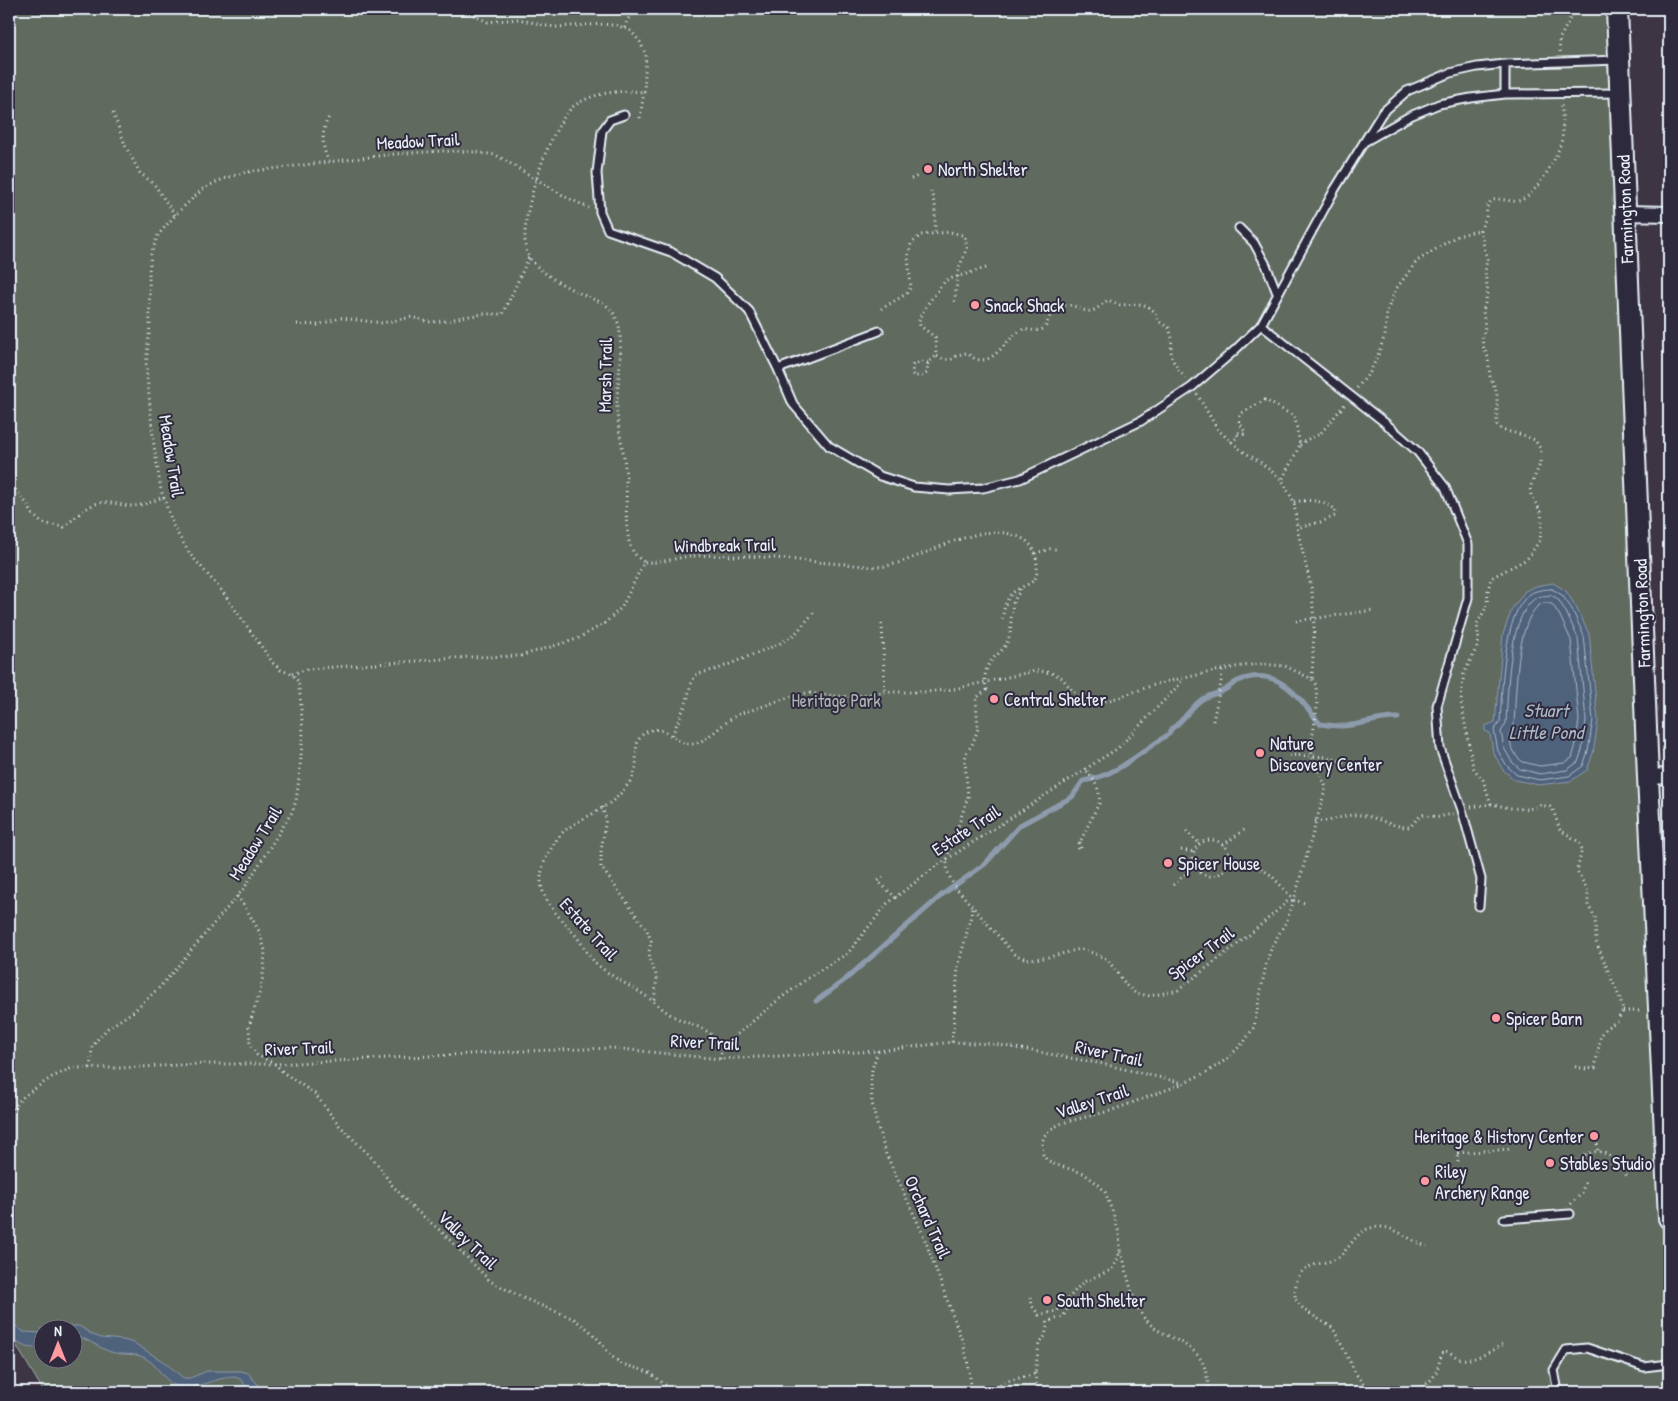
<svg xmlns="http://www.w3.org/2000/svg" width="1678" height="1401" viewBox="0 0 1678 1401" font-family="'Patrick Hand',sans-serif">
<rect width="100%" height="100%" fill="#3d3544"/>
<filter id="ink" filterUnits="userSpaceOnUse"><feTurbulence type="fractalNoise" baseFrequency=".02" numOctaves="2"/><feDisplacementMap in="SourceGraphic" scale="10" xChannelSelector="R" yChannelSelector="G"/><feConvolveMatrix kernelMatrix="1 2 1 2 8 2 1 2 1" color-interpolation-filters="sRGB"/></filter>
<g filter="url(#ink)">
<!-- green -->
<path fill="#606a5e" stroke="#a4aeab" fill-rule="evenodd" d="M 9,9 L 1615,9 L 1669,1392 L 44,1392 L 9,1333 ZM 42,1328 L 72,1328 L 72,1358 L 42,1358 Z"/>
<!-- water -->
<path fill="#50627b" stroke="#8d9bad" d="M 1553,583 L 1566,591 L 1576,607 L 1589,634 L 1598,721 L 1593,753 L 1587,770 L 1571,781 L 1539,785 L 1515,780 L 1503,770 L 1493,752 L 1490,733 L 1485,731 L 1485,726 L 1495,722 L 1503,634 L 1512,609 L 1525,591 L 1536,586 Z
M 9,1321 L 24,1332 L 42,1333 L 42,1346 C 29,1351 19,1345 9,1335 Z
M 67,1326 L 79,1326 L 93,1335 L 101,1338 L 123,1340 L 134,1343 L 167,1364 L 183,1378 L 190,1378 L 207,1371 L 241,1371 L 248,1373 L 264,1392 L 247,1392 C 245,1387 245,1382 240,1379 C 228,1371 196,1391 180,1387 C 164,1384 159,1365 145,1358 C 135,1352 122,1356 111,1352 C 98,1348 87,1337 73,1336 L 72,1328 L 60,1328 Z"/>
<g fill="none" stroke-linecap="round" stroke-linejoin="round">
<!-- shore -->
<path stroke="#abb8c6" stroke-width="1" d="M 1552,589 L 1562,595 L 1572,609 L 1584,636 L 1593,720 L 1588,751 L 1583,766 L 1569,776 L 1540,780 L 1517,775 L 1507,766 L 1498,751 L 1494,730 L 1500,722 C 1502,692 1503,612 1530,594 C 1536,590 1545,589 1552,589 Z
M 1551,595 L 1558,599 L 1566,612 L 1578,638 L 1586,720 L 1582,750 L 1578,762 L 1567,770 L 1540,774 L 1520,769 L 1512,762 L 1504,748 L 1501,732 L 1506,723 C 1508,692 1508,621 1533,600 C 1537,596 1545,596 1551,595 Z
M 1549,603 L 1553,605 L 1560,616 L 1571,640 L 1579,720 L 1575,748 L 1572,758 L 1564,763 L 1540,766 L 1523,762 L 1517,757 L 1511,746 L 1509,734 L 1514,724 C 1516,696 1516,624 1538,606 C 1541,603 1545,603 1549,603 Z"/>
<!-- stream -->
<path stroke="#8d9bad" stroke-width="5" d="M 816,1001 L 846,979 L 943,894 L 985,864 L 1020,825 L 1072,797 L 1083,781 C 1117,776 1140,752 1169,734 L 1171,729 C 1183,722 1190,708 1201,700 C 1209,694 1219,694 1226,689 C 1230,687 1232,684 1236,682 C 1276,663 1298,696 1320,724 C 1327,725 1333,726 1340,726 C 1360,726 1378,717 1398,718"/>
<!-- lane casing -->
<g stroke="#e8f1f8" stroke-width="11">
<path id="lane" d="M 1505,64 L 1505,94
M 624,115 L 610,120 L 602,131 L 597,173 L 600,212 L 608,230 L 671,252 L 715,278 L 749,311 L 778,369 L 793,404 L 829,446 L 880,476 L 914,487 L 949,490 L 983,488 L 1020,479 L 1141,421 L 1192,387 L 1234,351 L 1261,325 L 1335,189 L 1382,113 L 1407,91 L 1450,73 L 1477,67 L 1505,64 L 1618,60
M 1366,141 L 1410,116 L 1439,104 L 1471,98 L 1505,94 L 1618,93
M 1239,228 L 1254,243 L 1266,265 L 1277,293
M 1261,325 L 1384,422 L 1417,451 L 1445,487 L 1468,544 L 1468,598 L 1437,706 L 1440,748 L 1462,810 L 1481,879 L 1479,906
M 778,369 L 879,331
M 1504,1219 L 1570,1214
M 1558,1392 L 1554,1370 L 1566,1350 L 1587,1348 L 1644,1367 L 1669,1364"/>
</g>
<!-- street casing -->
<g stroke="#e8f1f8" stroke-width="18">
<path id="street" d="M 1625,213 L 1669,214
M 1648,777 L 1669,776"/>
</g>
<!-- secondary casing -->
<g stroke="#e8f1f8" stroke-width="24">
<path id="secondary" d="M 1617,9 L 1648,777 L 1669,1218"/>
</g>
<!-- path -->
<path stroke="#e8f1f8" stroke-width="3" stroke-dasharray="1 4" stroke-linecap="butt" d="M 460,9 L 488,22 L 518,19 L 547,26 L 557,27 L 604,24 L 619,26 L 631,31 L 640,42 L 646,55 L 644,92 C 621,90 593,92 574,106 C 550,124 516,225 527,253 C 535,272 570,289 588,297 C 594,300 603,302 608,307 C 614,312 617,319 619,326 C 623,351 618,377 617,402 C 616,423 623,444 625,466 C 628,490 624,517 629,541 C 632,551 635,556 644,562
M 627,9 L 631,14
M 735,9 L 738,14
M 625,28 C 628,10 639,13 654,9
M 1560,52 L 1559,40 L 1575,9
M 113,113 L 126,147 L 140,173 L 154,184 L 175,215
M 640,118 L 644,92
M 329,162 C 321,146 321,130 330,115
M 911,179 L 918,176
M 931,191 L 935,206 L 935,233
M 986,268 L 946,280 L 929,302 L 919,318 L 920,326 L 935,337 L 936,356 C 957,365 951,354 967,353 C 985,370 998,352 1010,339 C 1014,335 1019,332 1023,329 C 1057,335 1040,319 1058,308 C 1072,299 1080,313 1092,311 C 1098,309 1103,303 1108,300 L 1120,305 L 1139,304 L 1148,306 L 1155,312 L 1158,321 L 1169,328 L 1172,338 L 1171,351 L 1172,359 L 1179,371 L 1186,379
M 881,309 L 906,294 L 911,287 L 908,257 L 911,244 L 921,235 L 950,232 L 962,235 L 965,238 L 967,248 L 959,268 L 954,305
M 297,324 L 317,325 L 341,318 L 382,323 L 412,317 L 428,322 L 446,321 L 462,317 L 484,314 L 503,314 L 529,257
M 928,363 L 921,362 L 913,365 L 912,374 L 914,376 L 923,376 L 927,373 L 928,363 L 936,356
M 1357,388 L 1370,372 L 1378,355 L 1385,335 L 1387,311 L 1396,289 L 1417,261 L 1455,237 L 1461,235 L 1480,230
M 1197,394 L 1218,430 L 1241,450 L 1260,462 L 1282,480 L 1294,502 L 1297,528 L 1312,591 L 1314,625 L 1312,679
M 1231,442 L 1238,437 L 1237,432 L 1244,434 L 1245,432 L 1239,422 L 1240,416 L 1242,413 L 1265,400 L 1292,415 L 1295,418 L 1300,445 L 1282,480
M 1300,445 L 1306,440 L 1320,434 L 1346,403
M 9,482 L 28,505 L 32,514 L 42,523 L 64,527 C 74,519 83,509 95,504 C 107,500 118,505 130,506 C 142,506 152,502 163,497
M 1294,502 C 1310,499 1320,500 1335,509 L 1335,516 L 1321,522 L 1297,528
M 1035,553 L 1050,549 L 1059,549
M 1002,619 C 1005,605 1006,595 1020,588
M 1296,621 L 1375,610
M 882,624 L 885,692
M 292,674 L 308,669 L 469,657 L 520,656 L 577,639 L 605,623 L 622,607 L 644,562 C 660,564 677,557 693,556 C 707,555 721,555 735,556 C 771,556 807,562 844,564 C 858,565 872,568 886,566 C 922,559 968,527 1005,533 C 1029,537 1038,548 1037,571 C 1037,582 1028,584 1020,588 L 1020,592 C 1007,605 1014,624 1008,640 C 1004,653 989,657 986,671 C 984,678 985,687 989,693
M 987,690 L 976,698 L 978,729 L 972,745 L 966,753 L 965,762 L 968,797 L 947,859 C 946,871 950,880 957,889 L 1014,954 L 1026,959 L 1045,958 L 1080,949 L 1088,951 L 1107,959 L 1127,986 L 1135,993 L 1150,996 L 1178,990 L 1248,936 L 1287,902 L 1294,900
M 1213,721 L 1221,683 L 1222,670
M 672,735 L 687,701 L 690,687 L 695,675 L 720,668 L 779,644 L 795,634 L 815,611
M 1289,755 L 1327,757 L 1362,767
M 1491,804 L 1483,780 L 1474,769 L 1472,762 L 1461,702 L 1462,687 L 1464,674 L 1477,647 L 1479,641 L 1477,624 L 1487,606 L 1488,591 L 1491,578 L 1527,559 L 1540,540 L 1542,524 L 1541,512 L 1531,495 L 1530,488 L 1540,464 L 1541,450 L 1535,440 L 1523,435 L 1502,430 L 1497,425 L 1497,393 L 1490,376 L 1488,357 L 1484,349 L 1482,340 L 1485,327 L 1483,311 L 1488,292 L 1485,273 L 1487,259 L 1480,230 L 1486,218 L 1487,207 L 1491,201 C 1501,196 1511,204 1521,200 C 1537,194 1560,154 1562,138 C 1564,126 1562,114 1561,103
M 602,807 L 606,818 L 601,852 L 601,867 L 647,930 L 651,941 L 649,952 L 650,961 L 657,977 L 654,1001
M 1471,807 L 1491,804 L 1510,808 L 1527,809 L 1534,808 L 1540,805 L 1550,807 L 1553,810 L 1560,830 L 1579,842 L 1582,849 L 1577,871 L 1588,891 L 1588,906 L 1595,917 L 1596,942 L 1620,999 L 1623,1011 L 1617,1021 L 1606,1028 L 1601,1034 L 1595,1068 L 1586,1069 L 1572,1066
M 1315,821 C 1330,823 1343,814 1359,815 C 1375,816 1389,826 1406,827 L 1410,827 L 1418,818 L 1423,815 L 1438,817 L 1453,814
M 1186,831 L 1200,844
M1193 858a18 18 0 1 1 36 0a18 18 0 1 1-36 0Z
M 1080,842 L 1081,848 L 1079,850 L 1078,846 L 1099,803 C 1101,789 1094,780 1086,770
M 1223,845 L 1247,828
M 1181,850 L 1194,852
M 1227,866 L 1241,864 L 1258,867 L 1271,875 L 1294,900 L 1305,903
M 883,877 L 878,881 L 896,898
M 1173,885 L 1195,866
M 237,896 L 247,910 L 259,931 L 265,950 L 264,968 L 261,988 L 249,1026 L 250,1045 L 257,1055 L 275,1064 L 284,1073 L 315,1094 L 339,1125 L 375,1161 L 392,1185 L 412,1207 L 442,1232 L 490,1281 L 523,1298 L 574,1319 L 589,1330 L 599,1340 L 610,1355 L 622,1364 L 649,1372 L 674,1392
M 1623,1011 L 1642,1011
M 952,1042 L 958,967 L 971,916 L 972,907
M 722,1047 L 778,1000 L 814,974 L 848,953 L 887,904 L 935,867 L 1118,748 L 1179,685 L 1183,678
M 878,1051 L 872,1069 L 871,1086 L 872,1103 L 876,1121 L 886,1154 L 922,1232 L 963,1343 L 968,1363 L 972,1392
M 720,1059 L 722,1047
M 90,1068 L 92,1049 L 96,1041 L 108,1028 L 134,1011 L 160,987 L 245,887 L 292,812 L 296,801 L 299,779 L 303,733 L 300,695 L 298,681 L 292,674 L 281,670 L 273,663 L 222,591 L 190,554 L 174,528 L 161,490 L 154,446 L 146,366 L 150,325 L 149,272 L 151,254 L 158,235 L 179,211 L 204,188 L 223,179 L 246,172 L 394,154 L 443,151 L 475,152 L 496,155 L 566,197 L 589,208
M 9,1112 L 24,1096 L 52,1077 L 72,1068 L 120,1068 L 200,1064 L 275,1064 L 526,1051 L 611,1048 L 720,1059 L 878,1051 L 952,1042 L 975,1043 L 994,1044 L 1103,1064 L 1183,1083 L 1207,1072 L 1227,1059 L 1244,1042 L 1254,1027 L 1266,964 L 1272,946 L 1287,920 L 1294,900 L 1326,787 L 1312,756 L 1311,747 L 1317,707 L 1316,685 L 1312,679 L 1285,666 L 1259,664 L 1235,667 L 1160,683 L 1110,700 L 1091,703 L 1086,702 L 1076,695 L 1062,678 L 1055,674 L 1041,671 L 1035,671 L 954,689 L 926,692 L 885,692 L 848,697 L 808,693 L 798,694 C 784,699 769,704 755,709 C 748,711 740,713 734,717 C 722,724 706,742 693,744 C 675,747 665,720 645,733 C 631,742 639,757 635,771 C 633,779 626,787 621,793 C 607,809 581,818 564,831 C 557,838 552,847 547,856 C 529,893 555,911 577,937 C 582,944 586,952 592,959 C 609,978 634,986 654,1002 C 662,1008 669,1015 679,1019 C 700,1029 707,1026 722,1047
M 1597,1144 L 1598,1152
M 1458,1162 L 1457,1153 L 1511,1149
M 1570,1168 C 1575,1164 1580,1158 1585,1155 C 1604,1144 1619,1162 1626,1177
M 1571,1204 L 1581,1194 L 1586,1180
M 1120,1252 C 1124,1258 1125,1266 1127,1274 C 1131,1289 1136,1311 1148,1322 C 1154,1329 1163,1333 1171,1337 C 1200,1352 1206,1359 1209,1392
M 1031,1297 L 1032,1306 L 1039,1315 L 1057,1311 L 1083,1282 L 1111,1270 L 1117,1261 L 1120,1251 L 1119,1233 L 1113,1213 L 1105,1192 L 1098,1184 L 1083,1173 L 1054,1164 L 1046,1159 L 1043,1154 L 1042,1143 L 1044,1136 L 1051,1129 L 1062,1123 L 1110,1111 L 1182,1084
M 1035,1373 L 1037,1392
M 986,1391 L 1007,1381 L 1032,1375 L 1035,1373 L 1039,1345 L 1045,1336 L 1048,1321 L 1063,1317 L 1068,1308 L 1064,1304
M 1369,1392 L 1356,1374 L 1333,1328 L 1304,1310 L 1295,1299 C 1295,1292 1295,1283 1299,1276 C 1307,1261 1329,1265 1339,1257 C 1354,1244 1357,1226 1381,1227 C 1399,1228 1410,1242 1427,1246
M 1414,1392 C 1424,1387 1433,1380 1437,1370 C 1440,1362 1439,1357 1444,1351 C 1451,1351 1455,1358 1462,1359 C 1477,1361 1492,1350 1504,1344"/>
<!-- lane -->
<use href="#lane" stroke="#2f2a3d" stroke-width="7"/>
<!-- street -->
<use href="#street" stroke="#2f2a3d" stroke-width="14"/>
<!-- secondary -->
<use href="#secondary" stroke="#2f2a3d" stroke-width="20"/>
</g>
</g>
<!-- markers -->
<g fill="#ff9aa2" stroke="#2f2a3d" stroke-width="2">
<circle cx="928" cy="169" r="5"/>
<circle cx="975" cy="305" r="5"/>
<circle cx="994" cy="699" r="5"/>
<circle cx="1260" cy="753" r="5"/>
<circle cx="1168" cy="863" r="5"/>
<circle cx="1496" cy="1018" r="5"/>
<circle cx="1594" cy="1136" r="5"/>
<circle cx="1550" cy="1163" r="5"/>
<circle cx="1425" cy="1181" r="5"/>
<circle cx="1047" cy="1300" r="5"/>
</g>
<g text-anchor="middle" dominant-baseline="central" stroke-width="4" stroke-linejoin="round" paint-order="stroke">
<!-- street labels -->
<g font-size="18" fill="#e8f1f8" stroke="#2f2a3d">
<text transform="translate(418 141) rotate(-3)">Meadow Trail</text>
<text transform="translate(1625 209) rotate(-92)">Farmington Road</text>
<text transform="translate(605 375) rotate(-89)">Marsh Trail</text>
<text transform="translate(172 456) rotate(81)">Meadow Trail</text>
<text transform="translate(725 545) rotate(-1)">Windbreak Trail</text>
<text transform="translate(1642 613) rotate(-92)">Farmington Road</text>
<text transform="translate(966 830) rotate(-33)">Estate Trail</text>
<text transform="translate(255 843) rotate(-58)">Meadow Trail</text>
<text transform="translate(589 929) rotate(48)">Estate Trail</text>
<text transform="translate(1201 953) rotate(-36)">Spicer Trail</text>
<text transform="translate(705 1042) rotate(3)">River Trail</text>
<text transform="translate(299 1048) rotate(-2)">River Trail</text>
<text transform="translate(1109 1053) rotate(12)">River Trail</text>
<text transform="translate(1092 1101) rotate(-18)">Valley Trail</text>
<text transform="translate(928 1217) rotate(66)">Orchard Trail</text>
<text transform="translate(468 1240) rotate(44)">Valley Trail</text>
</g>
<!-- poi labels -->
<g font-size="18" fill="#e8f1f8" stroke="#2f2a3d" text-anchor="start">
<text x="938" y="169">North Shelter</text>
<text x="985" y="305">Snack Shack</text>
<text x="1004" y="699">Central Shelter</text>
<text x="1270" y="743">Nature<tspan x="1270" dy="21">Discovery Center</tspan></text>
<text x="1178" y="863">Spicer House</text>
<text x="1506" y="1018">Spicer Barn</text>
<text x="1584" y="1136" text-anchor="end">Heritage &amp; History Center</text>
<text x="1560" y="1163">Stables Studio</text>
<text x="1435" y="1171">Riley<tspan x="1435" dy="21">Archery Range</tspan></text>
<text x="1057" y="1300">South Shelter</text>
</g>
<!-- park labels -->
<g font-size="18" fill="#abb4b3" stroke="#2f2a3d">
<text x="836" y="700">Heritage Park</text>
</g>
<!-- water labels -->
<g font-size="19" font-style="italic" fill="#abb8c6" stroke="#2f2a3d">
<text x="1546" y="710">Stuart<tspan x="1546" dy="22">Little Pond</tspan></text>
</g>
</g>
<!-- margin -->
<rect width="1678" height="1401" fill="none" stroke="#2f2a3d" stroke-width="30"/>
<rect x="15" y="15" width="1648" height="1371" fill="none" stroke="#e8f1f8" stroke-width="2" filter="url(#ink)"/>
<!-- north arrow -->
<g transform="translate(58 1344)"><circle r="24" fill="#2f2a3d" stroke="#797a88"/>
<path d="M0-4L9 19L0 12L-9 19Z" fill="#ff9aa2"/>
<text y="-8" font-size="14" font-weight="bold" text-anchor="middle" fill="#e8f1f8">N</text>
</g>
</svg>
